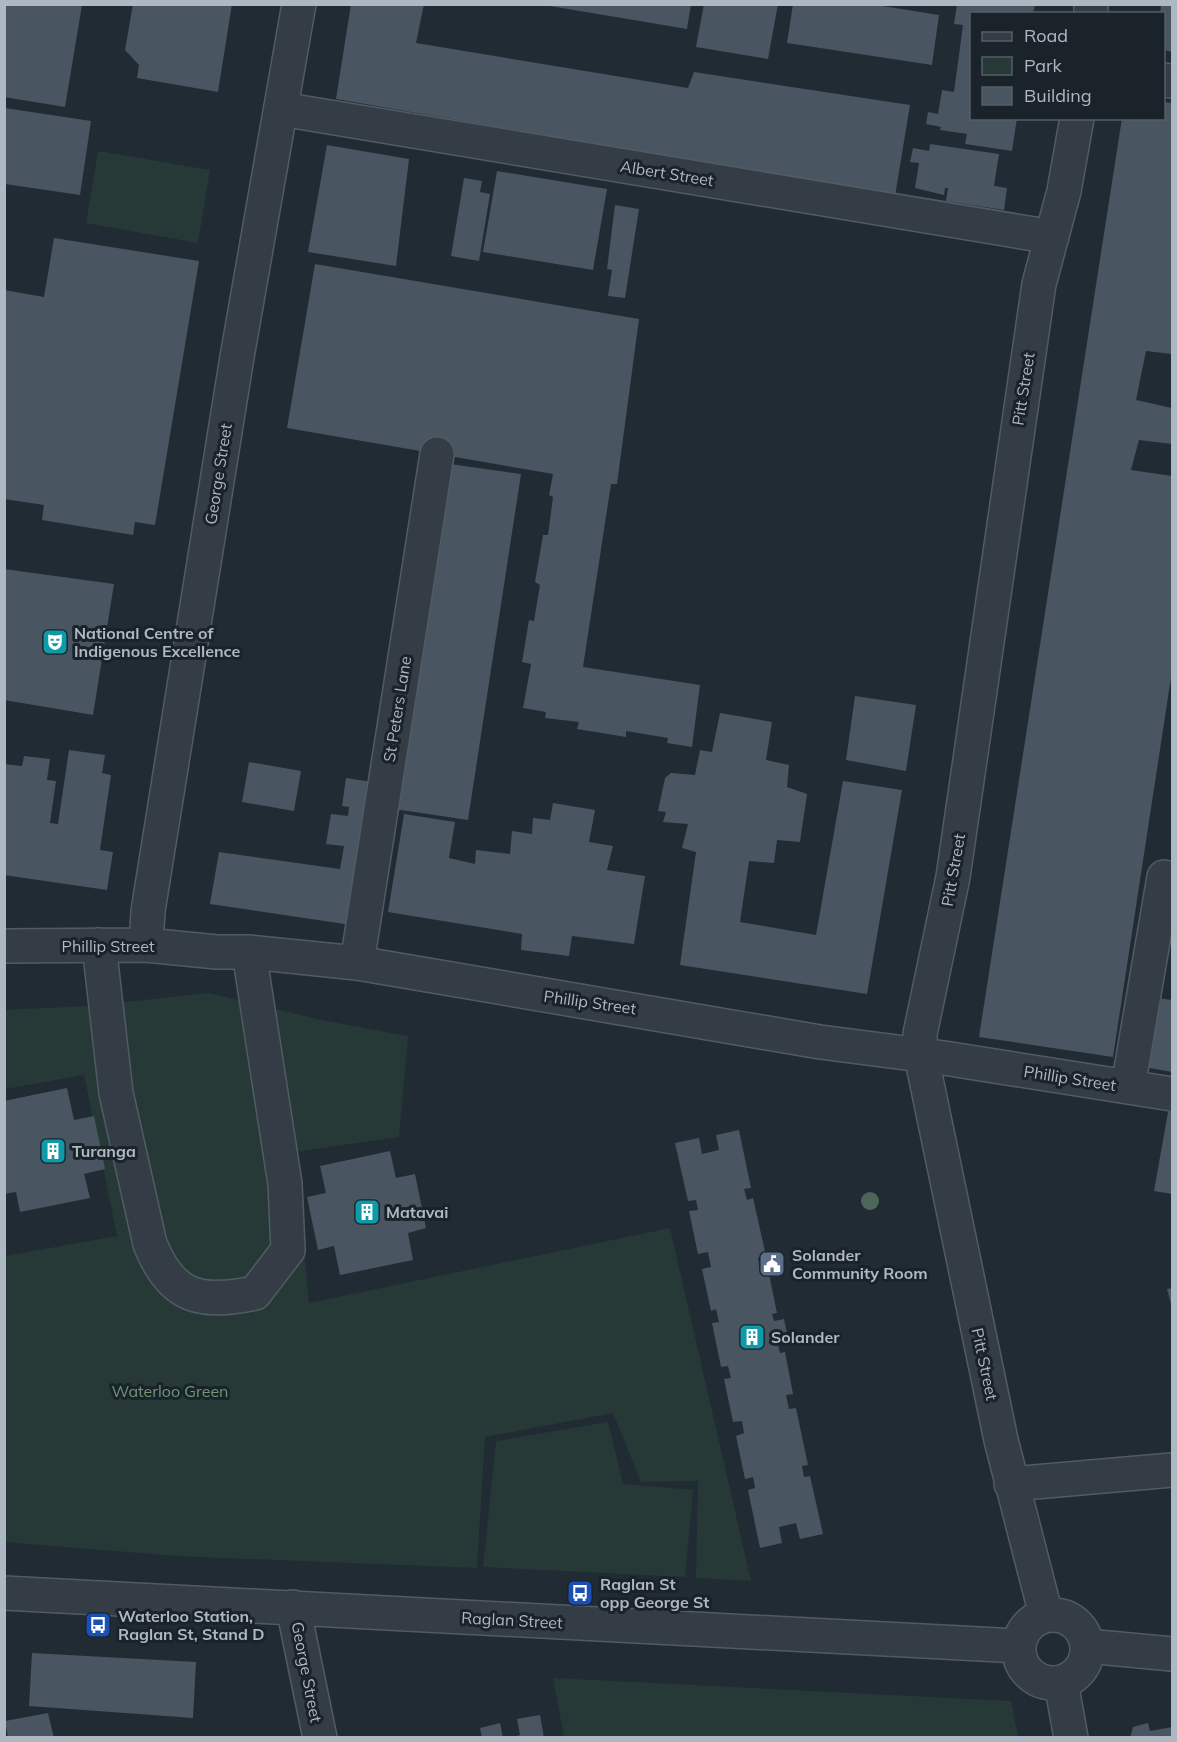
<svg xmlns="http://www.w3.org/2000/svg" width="1177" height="1742" viewBox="0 0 1177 1742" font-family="Mulish,sans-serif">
<rect width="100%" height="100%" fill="#212b34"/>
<!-- green -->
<path fill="#263937" d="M 98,151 L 210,170 L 198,243 L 86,223 Z
M 209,993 L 321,1020 L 408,1036 L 399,1137 L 295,1152 L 309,1303 L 670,1228 L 751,1581 L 696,1578 L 698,1481 L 641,1482 L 613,1413 L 485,1437 L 477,1568 L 176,1556 L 5,1542 L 5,1256 L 117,1236 L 84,1075 L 5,1089 L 4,1010 L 88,1006 Z
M 608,1422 L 623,1484 L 693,1490 L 685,1577 L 483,1567 L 496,1441 Z
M 553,1678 L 1011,1701 L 1018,1737 L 564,1737 Z"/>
<!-- building -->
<path fill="#495560" d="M 133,4 L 232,4 L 218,92 L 137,78 L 139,65 L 125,50 Z
M 351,4 L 424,4 L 416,43 L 688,88 L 694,72 L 910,105 L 895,196 L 336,99 Z
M 538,4 L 691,4 L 687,29 Z
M 704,4 L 778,4 L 768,59 L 696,47 Z
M 793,4 L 870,4 L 939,15 L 932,65 L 787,43 Z
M 957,4 L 1035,4 L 1033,14 L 972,14 L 972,118 L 1017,118 L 1012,151 L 965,144 L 967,134 L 940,130 L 941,127 L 926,124 L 928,112 L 938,114 L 942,90 L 954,92 L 963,25 L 954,24 Z
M 4,5 L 82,5 L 65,107 L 4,97 Z
M 1161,5 L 1172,5 L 1172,52 L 1164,50 L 1164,14 L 1160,14 Z
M 1164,102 L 1172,103 L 1172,354 L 1146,351 L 1136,400 L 1172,408 L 1172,444 L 1139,440 L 1131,470 L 1172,476 L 1172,671 L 1113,1057 L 979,1037 L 1122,118 L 1164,118 Z
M 5,108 L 91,121 L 80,195 L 5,184 Z
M 930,144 L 999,154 L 994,186 L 1007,188 L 1004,210 L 946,201 L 948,188 L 945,188 L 944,195 L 915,188 L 919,163 L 910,162 L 913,148 L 929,151 Z
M 327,145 L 409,159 L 396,266 L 308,252 Z
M 497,171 L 607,189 L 593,270 L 483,252 Z
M 464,178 L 482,181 L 480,192 L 490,194 L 479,261 L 451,256 Z
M 615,205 L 639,209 L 625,298 L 608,296 L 612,270 L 607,269 Z
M 54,238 L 199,261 L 155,525 L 135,522 L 133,535 L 42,520 L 44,505 L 4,499 L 4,290 L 44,297 Z
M 315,264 L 639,319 L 617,484 L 611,484 L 583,667 L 700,685 L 692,747 L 667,743 L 668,738 L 626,731 L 626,737 L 577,729 L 579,722 L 545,718 L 546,712 L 523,708 L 531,664 L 522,662 L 529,620 L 534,621 L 540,585 L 535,582 L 543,535 L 548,535 L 553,497 L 549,495 L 553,474 L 287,428 Z
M 450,464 L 521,474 L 468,820 L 394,809 Z
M 4,569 L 114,584 L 93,715 L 4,700 Z
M 855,696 L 916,705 L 906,771 L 846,760 Z
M 720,713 L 772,722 L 766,760 L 789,765 L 787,787 L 807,794 L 800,842 L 777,840 L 774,863 L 749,861 L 740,922 L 816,935 L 843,781 L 902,790 L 867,994 L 680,965 L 696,852 L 682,848 L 688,824 L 663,822 L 666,812 L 658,811 L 665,778 L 671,773 L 695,775 L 700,750 L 712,752 Z
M 69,750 L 105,755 L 102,773 L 111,775 L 100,850 L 113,852 L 107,890 L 4,875 L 4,764 L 22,766 L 24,756 L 50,759 L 47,780 L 56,781 L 50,823 L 58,824 Z
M 249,762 L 301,771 L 294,811 L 242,802 Z
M 346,778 L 372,782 L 351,925 L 210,904 L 219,852 L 340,869 L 344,846 L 326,844 L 331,814 L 348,816 L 349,807 L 342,806 Z
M 553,803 L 595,810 L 589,842 L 613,846 L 607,870 L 645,876 L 634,944 L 572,936 L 569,956 L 521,950 L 522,934 L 388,912 L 404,814 L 455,822 L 449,858 L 475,864 L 476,850 L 510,854 L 512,831 L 532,834 L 533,818 L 550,820 Z
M 1150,997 L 1172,1000 L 1172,1072 L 1139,1066 Z
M 67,1088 L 74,1120 L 94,1116 L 105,1169 L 84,1174 L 90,1198 L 20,1212 L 16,1192 L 4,1194 L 4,1101 Z
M 1168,1112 L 1172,1112 L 1172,1194 L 1154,1191 Z
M 739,1130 L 751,1188 L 744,1189 L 747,1200 L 753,1198 L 766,1256 L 758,1258 L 760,1271 L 768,1269 L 777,1313 L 772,1314 L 774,1321 L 784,1319 L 789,1342 L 778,1344 L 780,1353 L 785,1352 L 793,1394 L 786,1395 L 789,1409 L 796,1408 L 808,1465 L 802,1466 L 804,1477 L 810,1476 L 823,1534 L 800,1539 L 796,1523 L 779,1527 L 782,1543 L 760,1548 L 748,1490 L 755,1488 L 753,1477 L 745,1479 L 736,1436 L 744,1433 L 742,1421 L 733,1422 L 724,1379 L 731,1378 L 728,1366 L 721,1367 L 712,1323 L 719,1322 L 716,1309 L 711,1311 L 702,1269 L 711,1267 L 708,1252 L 698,1254 L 689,1211 L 698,1210 L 696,1200 L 688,1201 L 675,1143 L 699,1138 L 702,1154 L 719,1150 L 716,1135 Z
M 390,1151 L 396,1178 L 415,1174 L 426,1228 L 408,1233 L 413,1260 L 340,1275 L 334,1246 L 318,1250 L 307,1197 L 326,1193 L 320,1166 Z
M 1172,1288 L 1172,1308 L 1167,1289 Z
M 32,1653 L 196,1662 L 193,1718 L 29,1706 Z
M 48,1713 L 54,1738 L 8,1738 L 5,1721 Z
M 540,1715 L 544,1738 L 511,1738 L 520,1735 L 517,1719 Z
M 500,1723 L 503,1738 L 482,1738 L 480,1728 Z
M 1148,1723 L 1150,1731 L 1172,1727 L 1172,1738 L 1130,1738 L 1133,1727 Z"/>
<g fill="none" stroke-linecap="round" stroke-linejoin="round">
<!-- minor casing -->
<g stroke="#515b63" stroke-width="36">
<path id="minor" d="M 1091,14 L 1091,4
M 1164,80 L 1172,81
M 281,109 L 1052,237
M 99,945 L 116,1093 L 150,1244 C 172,1299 201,1304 255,1293 L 288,1250 L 285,1184 L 249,952
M 146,945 L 148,911 L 237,357 L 299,4
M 4,946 L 146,945 L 217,952 L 249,952 L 357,963 L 820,1042 L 944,1058 L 1172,1094
M 357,963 L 437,454
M 1128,1087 L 1164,877
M 1011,1484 L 1172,1470
M 4,1593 L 1019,1646
M 293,1607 L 320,1738
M 1046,1615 L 1001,1440 L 921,1055 L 920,1034 L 953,877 L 1039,284 L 1064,191 L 1077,118
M1019 1649a34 34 0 1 1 68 0a34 34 0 1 1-68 0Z
M 1087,1646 L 1172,1654
M 1061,1682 L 1071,1738"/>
</g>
<!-- minor -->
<use href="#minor" stroke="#343d45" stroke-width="33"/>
</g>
<!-- trees -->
<circle fill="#4c6657" cx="870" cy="1201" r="9"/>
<!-- icons -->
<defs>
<g id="theatre-square" transform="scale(1.35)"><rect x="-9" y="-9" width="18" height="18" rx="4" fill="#0f9aa8" stroke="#1a222a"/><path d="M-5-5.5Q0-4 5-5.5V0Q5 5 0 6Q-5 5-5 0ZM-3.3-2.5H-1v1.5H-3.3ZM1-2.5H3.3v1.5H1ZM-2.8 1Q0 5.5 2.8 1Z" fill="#fff"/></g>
<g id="building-square" transform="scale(1.35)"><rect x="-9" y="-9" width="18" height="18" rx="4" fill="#0f9aa8" stroke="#1a222a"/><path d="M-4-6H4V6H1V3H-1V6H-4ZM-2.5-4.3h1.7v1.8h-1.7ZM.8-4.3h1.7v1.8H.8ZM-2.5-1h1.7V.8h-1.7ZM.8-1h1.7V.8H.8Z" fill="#fff"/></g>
<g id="civic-square" transform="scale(1.35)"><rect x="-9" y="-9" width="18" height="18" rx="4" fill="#5c6f8a" stroke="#1a222a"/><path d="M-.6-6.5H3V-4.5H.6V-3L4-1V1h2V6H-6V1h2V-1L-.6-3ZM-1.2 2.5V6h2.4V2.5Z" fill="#fff"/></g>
<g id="bus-square" transform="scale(1.35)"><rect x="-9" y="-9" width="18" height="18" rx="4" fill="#1a4fb4" stroke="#1a222a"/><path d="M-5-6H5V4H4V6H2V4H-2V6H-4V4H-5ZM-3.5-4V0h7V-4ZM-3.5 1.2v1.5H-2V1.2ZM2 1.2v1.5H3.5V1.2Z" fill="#fff"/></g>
</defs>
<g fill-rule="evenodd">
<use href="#theatre-square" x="55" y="642"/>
<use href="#building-square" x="53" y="1151"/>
<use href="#building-square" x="367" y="1212"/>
<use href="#civic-square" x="772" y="1264"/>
<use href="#building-square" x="752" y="1337"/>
<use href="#bus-square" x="580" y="1593"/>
<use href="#bus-square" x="98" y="1625"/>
</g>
<g text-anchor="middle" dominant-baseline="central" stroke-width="6" stroke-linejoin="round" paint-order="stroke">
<!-- street labels -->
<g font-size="16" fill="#aeb8c2" stroke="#1a222a">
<text transform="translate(667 173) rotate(9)">Albert Street</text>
<text transform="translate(1023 389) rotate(-81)">Pitt Street</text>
<text transform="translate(218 474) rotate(-81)">George Street</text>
<text transform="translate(397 709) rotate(-81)">St Peters Lane</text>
<text transform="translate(953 870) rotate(-80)">Pitt Street</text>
<text x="108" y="946">Phillip Street</text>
<text transform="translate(590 1002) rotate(8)">Phillip Street</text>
<text transform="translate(1070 1078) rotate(9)">Phillip Street</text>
<text transform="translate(985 1364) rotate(78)">Pitt Street</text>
<text transform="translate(512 1620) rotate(3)">Raglan Street</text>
<text transform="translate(307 1672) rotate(79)">George Street</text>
</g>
<!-- poi labels -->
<g font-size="16" font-weight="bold" fill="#aeb8c2" stroke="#1a222a" text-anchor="start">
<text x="74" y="633">National Centre of<tspan x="74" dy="18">Indigenous Excellence</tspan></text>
<text x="72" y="1151">Turanga</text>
<text x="386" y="1212">Matavai</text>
<text x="792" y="1255">Solander<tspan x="792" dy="18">Community Room</tspan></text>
<text x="771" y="1337">Solander</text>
<text x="600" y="1584">Raglan St<tspan x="600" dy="18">opp George St</tspan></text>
<text x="118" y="1616">Waterloo Station,<tspan x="118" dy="18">Raglan St, Stand D</tspan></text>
</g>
<!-- park labels -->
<g font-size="16" fill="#709674" stroke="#1a222a">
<text x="170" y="1391">Waterloo Green</text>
</g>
</g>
<!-- border -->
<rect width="1177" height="1742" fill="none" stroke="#aeb8c2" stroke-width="12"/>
<!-- legend -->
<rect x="970" y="12" width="195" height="108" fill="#1a222a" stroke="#555e67" stroke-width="1.5"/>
<rect x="982" y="32" width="30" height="9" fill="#343d45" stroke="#555e67" stroke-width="1.5"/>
<text x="1024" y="42" font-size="18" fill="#aeb8c2">Road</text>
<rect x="982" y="57" width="30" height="18" fill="#263937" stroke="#555e67" stroke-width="1.5"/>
<text x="1024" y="72" font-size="18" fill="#aeb8c2">Park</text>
<rect x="982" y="87" width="30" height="18" fill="#495560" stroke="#555e67" stroke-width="1.5"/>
<text x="1024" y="102" font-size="18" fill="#aeb8c2">Building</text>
</svg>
